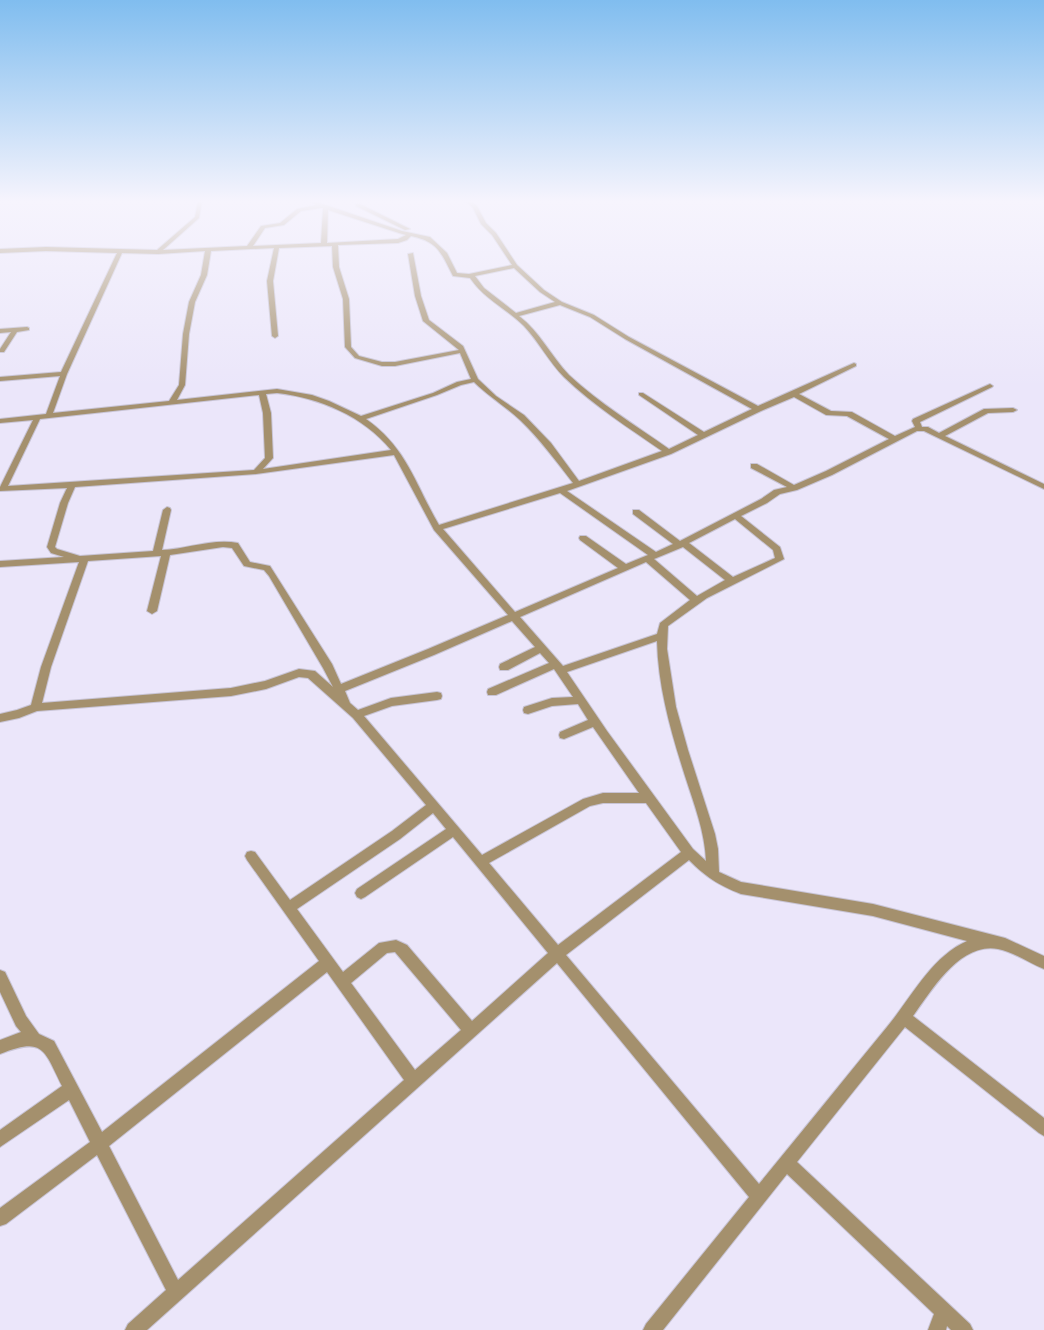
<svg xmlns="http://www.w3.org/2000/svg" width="1044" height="1330" viewBox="0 0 1044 1330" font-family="'DejaVu Sans',sans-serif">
<rect width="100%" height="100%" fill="#ebe6fa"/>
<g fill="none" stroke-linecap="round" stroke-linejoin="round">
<!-- street casing -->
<g stroke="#c8c4d5" stroke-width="2">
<path id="street" d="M 198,201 L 202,201 L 199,218 L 163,250 L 247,246 L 261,226 L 280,223 L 297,209 L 316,205 L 309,201 L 314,201 L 402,231 L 430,237 L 447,253 L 457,273 L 469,274 L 512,265 L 492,235 L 481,224 L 473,208 L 466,201 L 471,201 L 477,206 L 486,223 L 496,233 L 517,265 L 544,290 L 562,302 L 594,315 L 629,337 L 758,406 L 854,363 L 856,364 L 856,366 L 799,394 L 831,411 L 852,412 L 895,436 L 915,427 L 912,421 L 913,419 L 990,384 L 993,386 L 992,387 L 920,422 L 922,427 L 928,427 L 939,433 L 984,409 L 1013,408 L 1017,410 L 1013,412 L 988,413 L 945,436 L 1044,484 L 1044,489 L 924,431 L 917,431 L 832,475 L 797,490 L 780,494 L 767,503 L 741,516 L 780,547 L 784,559 L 707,598 L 668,626 L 667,649 L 676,707 L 688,750 L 715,834 L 718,849 L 719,872 L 741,882 L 873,904 L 1005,938 L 1044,956 L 1044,969 C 1029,963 1014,952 998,949 C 960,942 932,990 913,1016 L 1044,1118 L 1044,1136 L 1039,1133 L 905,1027 L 797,1162 L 970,1324 L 973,1330 L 951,1330 L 947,1326 L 946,1330 L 928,1330 L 934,1314 L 787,1174 L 663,1330 L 643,1330 L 646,1324 L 749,1197 L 557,963 L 147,1330 L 125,1330 L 128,1324 L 166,1290 L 97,1155 L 6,1224 L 0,1226 L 0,1208 L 90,1142 L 69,1100 L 0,1147 L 0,1130 L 62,1086 C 44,1050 44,1036 0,1054 L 0,1040 L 21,1032 L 16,1026 L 0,992 L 0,970 L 5,972 L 26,1016 L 39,1034 L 54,1041 L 102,1132 L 319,961 L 247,860 L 245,856 L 247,852 L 251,851 L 255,852 L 290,900 L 392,831 L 426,805 L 353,718 L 308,678 L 299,677 L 266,689 L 231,696 L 37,711 L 19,718 L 0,722 L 0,714 L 17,710 L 31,705 L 41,667 L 79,562 L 0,567 L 0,561 L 64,557 L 51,553 L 47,547 L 60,503 L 67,488 L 0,491 L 0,487 L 33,420 L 0,423 L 0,419 L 46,414 L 60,376 L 0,381 L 0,377 L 61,372 L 117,253 L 46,251 L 0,253 L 0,249 L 46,247 L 157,250 L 195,217 ZM 321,208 L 323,208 L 321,243 L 253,246 L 265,228 L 284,225 L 301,211 ZM 328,210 L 399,233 L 406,235 L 398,239 L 327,243 ZM 411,236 C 439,242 441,253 453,276 L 470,278 C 484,299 507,309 524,326 C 539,342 549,362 564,377 C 594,406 629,428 662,451 L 579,481 L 551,443 L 524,415 L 496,396 L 478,379 L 463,346 L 429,320 L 421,296 L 413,253 L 408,254 L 415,296 L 423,321 L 459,350 L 395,362 L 382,362 L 359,356 L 351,347 L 349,299 L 339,267 L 338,245 L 398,243 L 407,240 ZM 332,246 L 333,267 L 343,299 L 345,347 L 355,358 L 382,366 L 395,366 L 460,353 L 471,379 L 457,382 L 433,393 L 361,416 L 329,401 L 312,395 L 277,389 L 177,400 L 185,385 L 189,334 L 195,302 L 207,275 L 211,251 L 274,248 L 267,281 L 272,336 L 275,338 L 278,336 L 273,281 L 279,248 ZM 205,251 L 201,275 L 189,302 L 183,334 L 179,385 L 169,401 L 53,413 L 67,374 L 122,253 L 158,254 ZM 514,268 L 540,292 L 555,302 L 516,313 L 484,288 L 475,276 ZM 560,305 L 590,317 L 625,339 L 752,409 L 704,432 L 643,393 L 639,393 L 639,395 L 698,435 L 669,449 C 635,425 599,403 569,375 C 551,356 540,332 519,316 ZM 474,382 C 488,396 505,406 520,420 C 540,439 556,461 573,483 L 439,525 C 415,484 407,448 366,419 L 437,395 L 461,385 ZM 277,393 C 320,398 363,416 391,450 L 263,469 L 273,458 L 271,413 L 266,394 ZM 259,395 L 263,413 L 265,458 L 254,470 L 8,486 L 40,419 ZM 794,397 L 826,415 L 847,416 L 889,439 L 826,471 L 794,485 L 757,464 L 751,464 L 751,468 L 787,487 L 774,490 L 761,499 L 680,541 L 639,510 L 633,510 L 633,514 L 673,544 L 656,552 L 567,491 L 671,454 L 761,411 ZM 394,455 L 434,530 L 508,615 L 428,649 L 341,684 L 332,664 L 270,566 L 250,562 L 238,543 C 213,538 187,549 162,550 L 171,510 L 170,508 L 167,507 L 163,510 L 153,551 L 80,556 L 57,549 L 55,547 L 68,503 L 75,487 L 256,474 ZM 560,493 L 648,555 L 626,564 L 586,536 L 580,536 L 579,538 L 580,540 L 618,568 L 515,612 L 443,529 ZM 735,519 L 773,550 L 775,558 L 733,577 L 689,543 ZM 223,547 L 232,548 L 244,566 L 264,570 L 269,576 L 323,668 L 333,687 L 315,671 L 299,669 L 265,681 L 231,688 L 42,703 L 51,667 L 88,561 L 161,556 L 147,611 L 152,614 L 157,611 L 170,555 ZM 683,547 L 725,580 L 697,596 L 654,559 ZM 646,562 L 690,600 L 660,623 L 657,634 L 563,666 L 520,617 ZM 512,621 L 535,647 L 500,664 L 499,667 L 500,670 L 508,670 L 540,653 L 549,663 L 488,689 L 487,692 L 488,695 L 496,695 L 554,669 L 573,697 L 552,698 L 524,707 L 523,710 L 524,713 L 528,714 L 552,706 L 578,704 L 588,720 L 560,732 L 559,735 L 560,738 L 564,739 L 593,727 L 639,793 L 603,793 L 583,799 L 482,855 L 364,716 L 392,706 L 437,700 L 441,699 L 442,696 L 441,693 L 437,692 L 391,698 L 358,710 L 350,703 L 345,691 L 434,655 ZM 657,641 C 658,687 671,732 685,776 C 694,804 705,832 706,861 L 693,849 L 607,731 L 567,672 ZM 603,803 L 646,803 L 681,852 L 558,945 L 489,863 L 590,806 ZM 433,813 L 446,829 L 357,889 L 355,893 L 357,897 L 361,899 L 365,897 L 453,837 L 548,953 L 472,1021 L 407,945 L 396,940 L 379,943 L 343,972 L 297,909 L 400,839 ZM 689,860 C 706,877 718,885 741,894 L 873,916 L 967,941 C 931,957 911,998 887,1027 C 844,1079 802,1132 759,1184 L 566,955 ZM 395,952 L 461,1030 L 415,1070 L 351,983 L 387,953 ZM 327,972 L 404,1080 L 178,1280 L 109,1146 Z
M 356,204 L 360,204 L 410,229 L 405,230 L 356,206 Z
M 27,327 L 29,328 L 29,330 L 17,332 L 4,352 L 0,352 L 0,349 L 11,332 L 0,333 L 0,329 Z"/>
</g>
<!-- street -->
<use href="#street" fill="#a4906d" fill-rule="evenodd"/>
</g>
<!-- sky -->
<linearGradient id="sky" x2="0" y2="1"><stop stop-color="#80bdef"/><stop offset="0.52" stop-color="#f6f4fd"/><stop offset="1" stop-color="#f6f4fd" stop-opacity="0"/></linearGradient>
<rect width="1044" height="387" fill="url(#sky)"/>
</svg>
